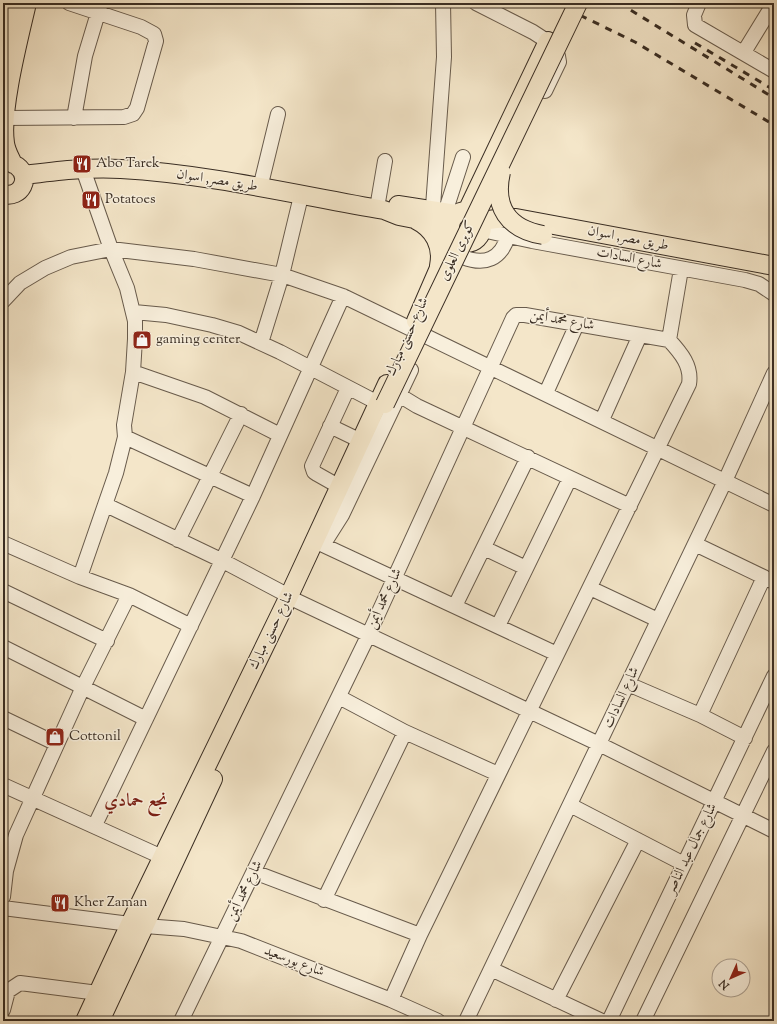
<svg xmlns="http://www.w3.org/2000/svg" width="777" height="1024" viewBox="0 0 777 1024" font-family="'Sorts Mill Goudy',Amiri,serif">
<rect width="100%" height="100%" fill="#f4e6c9"/>
<filter id="stains"><feTurbulence type="fractalNoise" baseFrequency=".005" numOctaves="4"/><feColorMatrix values="0 0 0 0 .2 0 0 0 0 .09 0 0 0 0 .02 0 0 0 .5 -.17"/></filter>
<radialGradient id="worn" r=".72"><stop offset=".6" stop-color="#630" stop-opacity="0"/><stop offset="1" stop-color="#630" stop-opacity=".3"/></radialGradient>
<g fill="none" stroke-linecap="round" stroke-linejoin="round">
<!-- minor casing -->
<g stroke="#685b4c" stroke-width="16">
<path id="minor" d="M 476,3 L 533,32 L 553,45 L 558,56 L 559,62 L 545,91
M 699,3 L 694,15 L 695,25 L 774,71
M 744,52 L 774,3
M 5,118 L 124,117 L 133,114 L 137,108 L 156,41 L 154,34 L 141,27 L 69,3
M 74,118 L 85,56 L 101,3
M 260,188 L 278,114
M 377,208 L 385,161
M 432,220 L 444,57 L 443,3
M 442,222 L 463,157
M 482,230 L 532,241 L 745,280 L 759,284 L 774,294
M 463,257 C 485,266 501,259 508,236
M 3,301 L 20,283 L 45,268 L 71,257 L 111,249 L 194,259 L 282,275 L 343,296 L 774,505
M 134,312 L 166,315 L 212,325 L 239,333 L 280,352 L 378,403
M 261,343 L 282,275 L 301,196
M 411,370 L 342,515 L 323,545 L 557,654
M 133,372 L 205,397 L 280,435
M 546,393 L 577,324
M 399,395 L 417,406 L 630,506
M 602,420 L 640,335
M 330,426 L 361,441
M 125,437 L 253,496
M 340,487 L 317,474 L 314,472 L 312,466 L 348,388
M 106,505 L 221,560 L 289,596
M 178,540 L 241,414
M 3,543 L 80,577 L 129,595 L 191,626
M 695,544 L 774,582
M 484,548 L 526,568
M 80,577 L 116,473 L 125,437 L 124,425 L 133,372 L 135,339 L 135,321 L 127,288 L 111,249 L 83,169
M 590,588 L 658,620
M 3,591 L 107,641
M 297,601 L 599,744 L 774,831
M 455,606 L 528,457
M 498,626 L 570,478
M 3,647 L 146,719
M 628,684 L 700,715
M 339,697 L 405,732 L 498,774
M 3,718 L 57,744
M 745,738 L 700,715 L 764,577
M 3,785 L 162,857
M 570,805 L 684,864
M 95,825 L 253,496 L 343,296
M 254,872 L 420,935
M 3,897 L 6,871 L 16,835 L 83,687 L 129,595
M 324,900 L 405,732
M 3,908 L 130,924
M 145,926 L 184,929 L 241,941 L 391,1000 L 438,1021
M 491,969 L 602,1021
M 391,1000 L 420,935 L 689,384 C 692,366 681,353 669,340 L 681,269
M 556,1000 L 638,840
M 3,1010 L 8,991 L 20,983 L 98,993
M 181,1021 L 368,636 L 513,318 L 516,315 L 525,315 L 669,340
M 466,1021 L 725,481 L 774,373
M 609,1021 L 774,676
M 643,1021 L 774,751"/>
</g>
<!-- major casing -->
<g stroke="#392d23" stroke-width="20">
<path id="major" d="M 3,41 L 12,3
M 13,164 C 10,157 6,151 5,143 C 0,110 19,38 27,3
M 24,175 C 56,171 88,167 121,169 C 209,174 297,195 384,210 L 399,216 L 450,226
M 3,194 C 21,199 32,177 17,166
M 398,205 L 456,214
M450 227a16 16 0 1 1 32 0a16 16 0 1 1-32 0Z
M 467,211 L 548,41
M 416,220 C 434,229 443,246 439,266
M 481,221 L 504,218 L 516,218 L 774,266
M 416,321 L 439,268 L 454,238
M 85,1021 L 130,924 L 289,596 L 387,384
M 100,1021 L 213,779"/>
</g>
<!-- minor -->
<use href="#minor" stroke="#f8efdc" stroke-width="14"/>
<!-- major -->
<use href="#major" stroke="#f4e6c9" stroke-width="18"/>
<!-- rail -->
<path stroke="#392d23" stroke-width="3" stroke-dasharray="7 7" stroke-linecap="butt" d="M 555,3 L 635,42 L 774,125
M 619,3 L 774,98
M 695,43 L 774,90"/>
<!-- major-bridge casing -->
<g stroke="#392d23" stroke-width="20" stroke-linecap="butt">
<path id="major-bridge" d="M 501,172 C 493,207 508,229 543,235
M 385,404 L 578,3"/>
</g>
<!-- major-bridge -->
<use href="#major-bridge" stroke="#f4e6c9" stroke-width="18"/>
</g>
<!-- icons -->
<defs>
<g id="restaurant-square" transform="scale(1)"><rect x="-9" y="-9" width="18" height="18" rx="4" fill="#8f2418" stroke="#f8efdc"/><path d="M-5-6h1v4h1v-4h1v4h1v-4h1v5L-1.5 .5V6h-2V.5L-5-1ZM5-6V6H3V1.5H1.5Q1.5-4 5-6Z" fill="#fff"/></g>
<g id="shop-square" transform="scale(1)"><rect x="-9" y="-9" width="18" height="18" rx="4" fill="#8f2418" stroke="#f8efdc"/><path d="M-5-2.5h2.3a2.7 3.5 0 0 1 5.4 0H5L5.5 6h-11ZM-1.5-2.5h3a1.5 2.3 0 0 0-3 0Z" fill="#fff"/></g>
</defs>
<g fill-rule="evenodd">
<use href="#restaurant-square" x="82" y="164"/>
<use href="#restaurant-square" x="91" y="200"/>
<use href="#shop-square" x="142" y="340"/>
<use href="#shop-square" x="55" y="737"/>
<use href="#restaurant-square" x="60" y="903"/>
</g>
<g text-anchor="middle" dominant-baseline="central" stroke-width="3" stroke-linejoin="round" paint-order="stroke">
<!-- poi labels -->
<g font-size="14" fill="#392d23" stroke="#f8efdc" text-anchor="start">
<text x="96" y="164">Abo Tarek</text>
<text x="105" y="200">Potatoes</text>
<text x="156" y="340">gaming center</text>
<text x="69" y="737">Cottonil</text>
<text x="74" y="903">Kher Zaman</text>
</g>
<!-- street labels -->
<g font-size="14" fill="#392d23" stroke="#f8efdc">
<text transform="translate(217 181) rotate(9)">طريق مصر, اسوان</text>
<text transform="translate(628 239) rotate(11)">طريق مصر, اسوان</text>
<text transform="translate(458 251) rotate(-64)">كوبرى العلوى</text>
<text transform="translate(629 259) rotate(11)">شارع السادات</text>
<text transform="translate(562 321) rotate(10)">شارع محمد أيمن</text>
<text transform="translate(408 337) rotate(-66)">شارع حسنى مبارك</text>
<text transform="translate(385 599) rotate(-65)">شارع محمد أيمن</text>
<text transform="translate(272 631) rotate(-64)">شارع حسنى مبارك</text>
<text transform="translate(622 698) rotate(-65)">شارع السادات</text>
<text transform="translate(692 849) rotate(-64)">شارع جمال عبد الناصر</text>
<text transform="translate(245 891) rotate(-64)">شارع محمد أيمن</text>
<text transform="translate(294 962) rotate(21)">شارع بورسعيد</text>
</g>
<!-- district labels -->
<g font-size="18" font-weight="bold" fill="#7a1f14" stroke="#f8efdc">
<text x="136" y="802">نجع حمادي</text>
</g>
</g>
<!-- margin -->
<rect width="777" height="1024" fill="none" stroke="#f4e6c9" stroke-width="16"/>
<rect x="4" y="4" width="769" height="1016" fill="none" stroke="#392d23" stroke-width="2"/>
<rect x="8" y="8" width="761" height="1008" fill="none" stroke="#392d23"/>
<!-- north arrow -->
<g transform="translate(731 978) rotate(225)"><circle r="19" fill="#f8efdc" stroke="#aca192"/>
<path d="M0-3L7 15L0 10L-7 15Z" fill="#8f2418"/>
<text y="-6" font-size="11" font-weight="bold" text-anchor="middle" fill="#392d23">N</text>
</g>
<rect width="100%" height="100%" filter="url(#stains)"/>
<rect width="100%" height="100%" fill="url(#worn)"/>
</svg>
